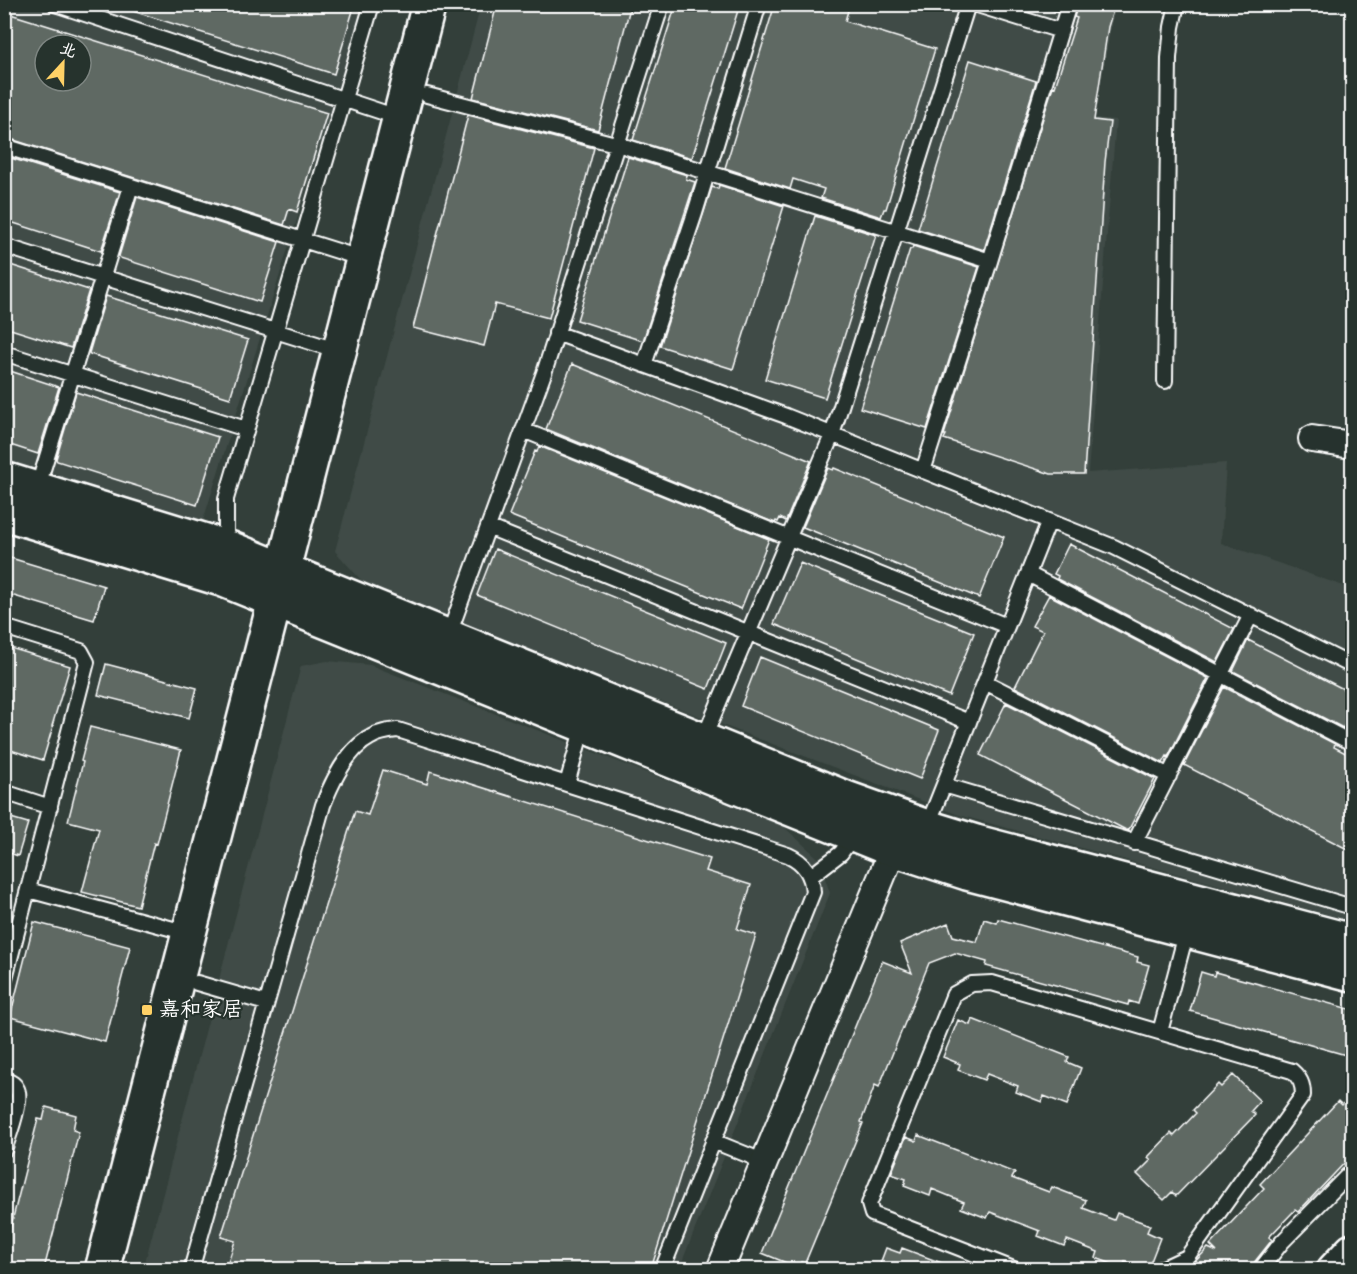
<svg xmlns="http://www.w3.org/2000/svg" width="1357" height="1274" viewBox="0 0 1357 1274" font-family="Mynerve,'LXGW WenKai TC',sans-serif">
<rect width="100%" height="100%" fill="#333f3a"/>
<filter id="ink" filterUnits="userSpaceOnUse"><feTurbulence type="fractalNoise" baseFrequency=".0167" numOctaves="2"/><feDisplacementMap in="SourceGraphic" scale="12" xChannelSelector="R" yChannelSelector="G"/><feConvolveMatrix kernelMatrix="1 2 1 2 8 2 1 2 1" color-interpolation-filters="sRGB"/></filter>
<g filter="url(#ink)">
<!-- built -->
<path fill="#404c47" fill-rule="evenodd" d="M 5,5 L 364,5 L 202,524 L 5,461 ZM 45,45 L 81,45 L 81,81 L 45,81 Z
M 481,5 L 1117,5 L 1112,20 L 1095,118 L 1116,120 L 1088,473 L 1226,463 L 1221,543 L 1352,589 L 1352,921 L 959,815 L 371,591 L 335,551 Z
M 327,661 L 370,665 L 783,826 L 818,858 L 830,893 L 679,1269 L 143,1270 L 301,666 Z"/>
<!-- building -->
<path fill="#5f6964" stroke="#fff" stroke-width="1.5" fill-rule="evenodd" d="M 124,4 L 355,4 L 334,74 L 123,8 Z
M 497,4 L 631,4 L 598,130 L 473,98 Z
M 676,4 L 740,4 L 692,158 L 633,140 Z
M 775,4 L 850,4 L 845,21 L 935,49 L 886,209 L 884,209 L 881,217 L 821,198 L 824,189 L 793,179 L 790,189 L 725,168 Z
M 1046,4 L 1059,4 L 1057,12 L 1046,8 Z
M 1078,4 L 1115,4 L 1108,27 L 1094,120 L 1110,122 L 1105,162 L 1084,474 L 1051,474 L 944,439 L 946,435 L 944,435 L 1053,86 L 1055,87 L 1077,18 L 1074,17 Z
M 4,12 L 327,113 L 297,212 L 289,209 L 284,225 L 4,137 ZM 45,45 L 81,45 L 81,81 L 45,81 Z
M 970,60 L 1036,81 L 984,250 L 918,229 Z
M 468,115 L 594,148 L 549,318 L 495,304 L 484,346 L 413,328 Z
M 4,156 L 120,192 L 101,251 L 4,220 Z
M 628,157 L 687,175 L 686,179 L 695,182 L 643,341 L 577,320 Z
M 719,185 L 784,206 L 733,369 L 660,346 L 712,187 L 718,189 Z
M 137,197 L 279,242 L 260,302 L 120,258 L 119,256 Z
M 815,216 L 876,235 L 825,398 L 765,379 Z
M 913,246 L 979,267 L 927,429 L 860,408 L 910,249 L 912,249 Z
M 4,263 L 89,290 L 71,348 L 4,327 Z
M 106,296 L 248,340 L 230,398 L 90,354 L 89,353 Z
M 572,364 L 811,461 L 786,521 L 780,518 L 778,522 L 776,521 L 775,523 L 546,429 Z
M 4,369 L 59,387 L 38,454 L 4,443 Z
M 76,392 L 218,437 L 197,505 L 57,461 L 56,459 Z
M 539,446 L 769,539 L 741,609 L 509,515 L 535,451 L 537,452 Z
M 828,468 L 833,470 L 834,468 L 1004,537 L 979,598 L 803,527 Z
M 1069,544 L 1234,629 L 1217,662 L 1057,579 L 1058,576 L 1054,574 Z
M 495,549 L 726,643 L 708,689 L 477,595 Z
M 4,556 L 104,586 L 94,620 L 4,593 Z
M 800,563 L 974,633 L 949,696 L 774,624 Z
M 1049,595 L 1208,678 L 1168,757 L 1167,756 L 1163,763 L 1015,687 L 1043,631 L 1032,626 Z
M 1248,640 L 1353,694 L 1353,710 L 1343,728 L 1233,671 Z
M 4,646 L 70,666 L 52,726 L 53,726 L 43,760 L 4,748 Z
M 760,657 L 939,730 L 920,779 L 741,706 Z
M 106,664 L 197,688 L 189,718 L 98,695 Z
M 1224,687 L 1335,744 L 1334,747 L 1353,757 L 1353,852 L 1184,765 Z
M 1006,703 L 1155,779 L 1128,831 L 980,755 Z
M 90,727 L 181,750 L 157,844 L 154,843 L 138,906 L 82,892 L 99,829 L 68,821 L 83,762 L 81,761 Z
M 383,770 L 427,784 L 430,771 L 710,859 L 706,871 L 751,885 L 737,929 L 756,935 L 651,1269 L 226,1269 L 235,1241 L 221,1237 L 355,811 L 368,815 Z
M 4,816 L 28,823 L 18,856 L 4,851 Z
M 984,919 L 997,923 L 998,919 L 1138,957 L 1137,962 L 1149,965 L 1138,1004 L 1129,1001 L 1128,1005 L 986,966 L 987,962 L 955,953 L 929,963 L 879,1087 L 875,1085 L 861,1122 L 863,1123 L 805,1263 L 801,1262 L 799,1268 L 762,1253 L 882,961 L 912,973 L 900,943 L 948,923 L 953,936 L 977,942 Z
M 34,922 L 130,947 L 105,1042 L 10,1017 Z
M 1201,972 L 1214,976 L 1215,972 L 1353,1010 L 1353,1057 L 1190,1011 Z
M 972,1019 L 1069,1057 L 1067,1062 L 1081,1068 L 1067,1105 L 1044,1096 L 1042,1102 L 1016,1092 L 1018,1086 L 987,1074 L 984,1080 L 958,1070 L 960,1064 L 943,1057 L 958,1020 L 970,1025 Z
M 1233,1075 L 1260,1101 L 1251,1111 L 1255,1115 L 1176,1196 L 1172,1192 L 1164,1200 L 1137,1174 L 1151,1160 L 1148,1157 L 1171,1133 L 1174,1136 L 1196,1113 L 1193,1110 L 1218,1084 L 1221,1087 Z
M 1353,1093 L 1353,1154 L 1298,1212 L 1295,1210 L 1269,1237 L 1272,1240 L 1253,1264 L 1251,1269 L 1188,1269 L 1208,1248 L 1217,1252 L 1210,1245 L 1264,1188 L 1260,1184 L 1338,1101 L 1342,1105 Z
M 46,1107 L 76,1115 L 73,1130 L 79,1132 L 66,1184 L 44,1269 L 4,1269 L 4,1253 L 38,1119 L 43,1120 Z
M 918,1135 L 1015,1173 L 1012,1178 L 1049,1192 L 1052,1187 L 1086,1200 L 1083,1208 L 1114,1220 L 1117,1213 L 1150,1225 L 1147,1232 L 1160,1238 L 1148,1269 L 1144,1269 L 1125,1262 L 1122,1268 L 1096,1258 L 1098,1252 L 1067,1240 L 1064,1246 L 1038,1236 L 1040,1231 L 990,1212 L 987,1218 L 961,1208 L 964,1202 L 932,1189 L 930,1196 L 904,1186 L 906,1179 L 891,1174 L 906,1137 L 916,1141 Z
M 886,1248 L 900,1253 L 902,1248 L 955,1268 L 955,1269 L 878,1269 Z"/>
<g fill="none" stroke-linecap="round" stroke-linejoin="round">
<!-- service casing -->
<g stroke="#fff" stroke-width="18">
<path id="service" d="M 55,4 L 400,118
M 974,4 L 1061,31
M 427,95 L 627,147 L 990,261
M 4,146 L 363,259
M 4,246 L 339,351
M 556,333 L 786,416 L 1049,521 L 927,827
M 4,353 L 246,429
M 644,365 L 695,213 L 759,4
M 1165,381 L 1169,58 L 1172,27 L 1177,4
M 523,430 L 1007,626
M 923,471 L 990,261 L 1069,4
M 37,489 L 131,186
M 1049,521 L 1114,547 L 1352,666
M 488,527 L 969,722
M 226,547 L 226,499 L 372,4
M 1028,574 L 1352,743
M 4,627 L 81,651 L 87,662 L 4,982
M 448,637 L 544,373 L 662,4
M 985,682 L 1169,776
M 703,740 L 832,435 L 968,4
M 567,784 L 583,726
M 944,785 L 1352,907
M 4,792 L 50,807
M 1134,843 L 1251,615
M 811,876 L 841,853 L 854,835
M 28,890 L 188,933
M 197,983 L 266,1003
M 1160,1032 L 1187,930
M 4,1079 C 11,1082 16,1084 18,1092 C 21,1101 8,1139 4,1150
M 713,1141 L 765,1162
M 191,1270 L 323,805 C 332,782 347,749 371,737 C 379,732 389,731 398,730 L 788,855 C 804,862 812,874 813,892 L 662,1270
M 1016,1270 L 872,1214 L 869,1204 L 954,994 L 972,984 L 992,983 L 1292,1071 C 1300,1078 1303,1084 1303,1095 L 1187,1257 L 1159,1270
M 1260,1270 L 1282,1242 L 1352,1171"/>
</g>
<!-- minor casing -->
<g stroke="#fff" stroke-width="30">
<path id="minor" d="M 1312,439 L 1352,445
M 720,1270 L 893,849"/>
</g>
<!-- tertiary casing -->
<g stroke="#fff" stroke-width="38">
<path id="tertiary" d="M 4,479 L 232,549 L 846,798 L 927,827 L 976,842 L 1352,941
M 4,513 L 221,579 L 878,844 L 967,873 L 1352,974
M 102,1270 L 429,4
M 1334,1270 L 1352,1251"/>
</g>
<!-- service -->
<use href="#service" stroke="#26332d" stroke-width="14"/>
<!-- minor -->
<use href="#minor" stroke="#26332d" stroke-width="26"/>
<!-- tertiary -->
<use href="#tertiary" stroke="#26332d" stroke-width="33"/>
</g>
</g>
<!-- markers -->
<rect fill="#ffd166" stroke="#26332d" stroke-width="2" x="141" y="1004" width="12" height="12" rx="3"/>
<g text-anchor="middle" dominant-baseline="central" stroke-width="4.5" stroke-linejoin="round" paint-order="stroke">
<!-- poi labels -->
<g font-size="21" fill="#fff" stroke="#26332d" text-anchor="start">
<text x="159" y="1010">嘉和家居</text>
</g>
</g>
<!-- margin -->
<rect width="1357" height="1274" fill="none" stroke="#26332d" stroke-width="24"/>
<rect x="12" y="12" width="1333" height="1250" fill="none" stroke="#fff" stroke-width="2" filter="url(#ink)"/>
<!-- north arrow -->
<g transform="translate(63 63) rotate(22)"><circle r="28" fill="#26332d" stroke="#7d8581" stroke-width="1.5"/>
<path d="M0-4.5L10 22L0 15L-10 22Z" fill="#ffd166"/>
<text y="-9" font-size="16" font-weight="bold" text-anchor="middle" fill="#ffffff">北</text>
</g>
</svg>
